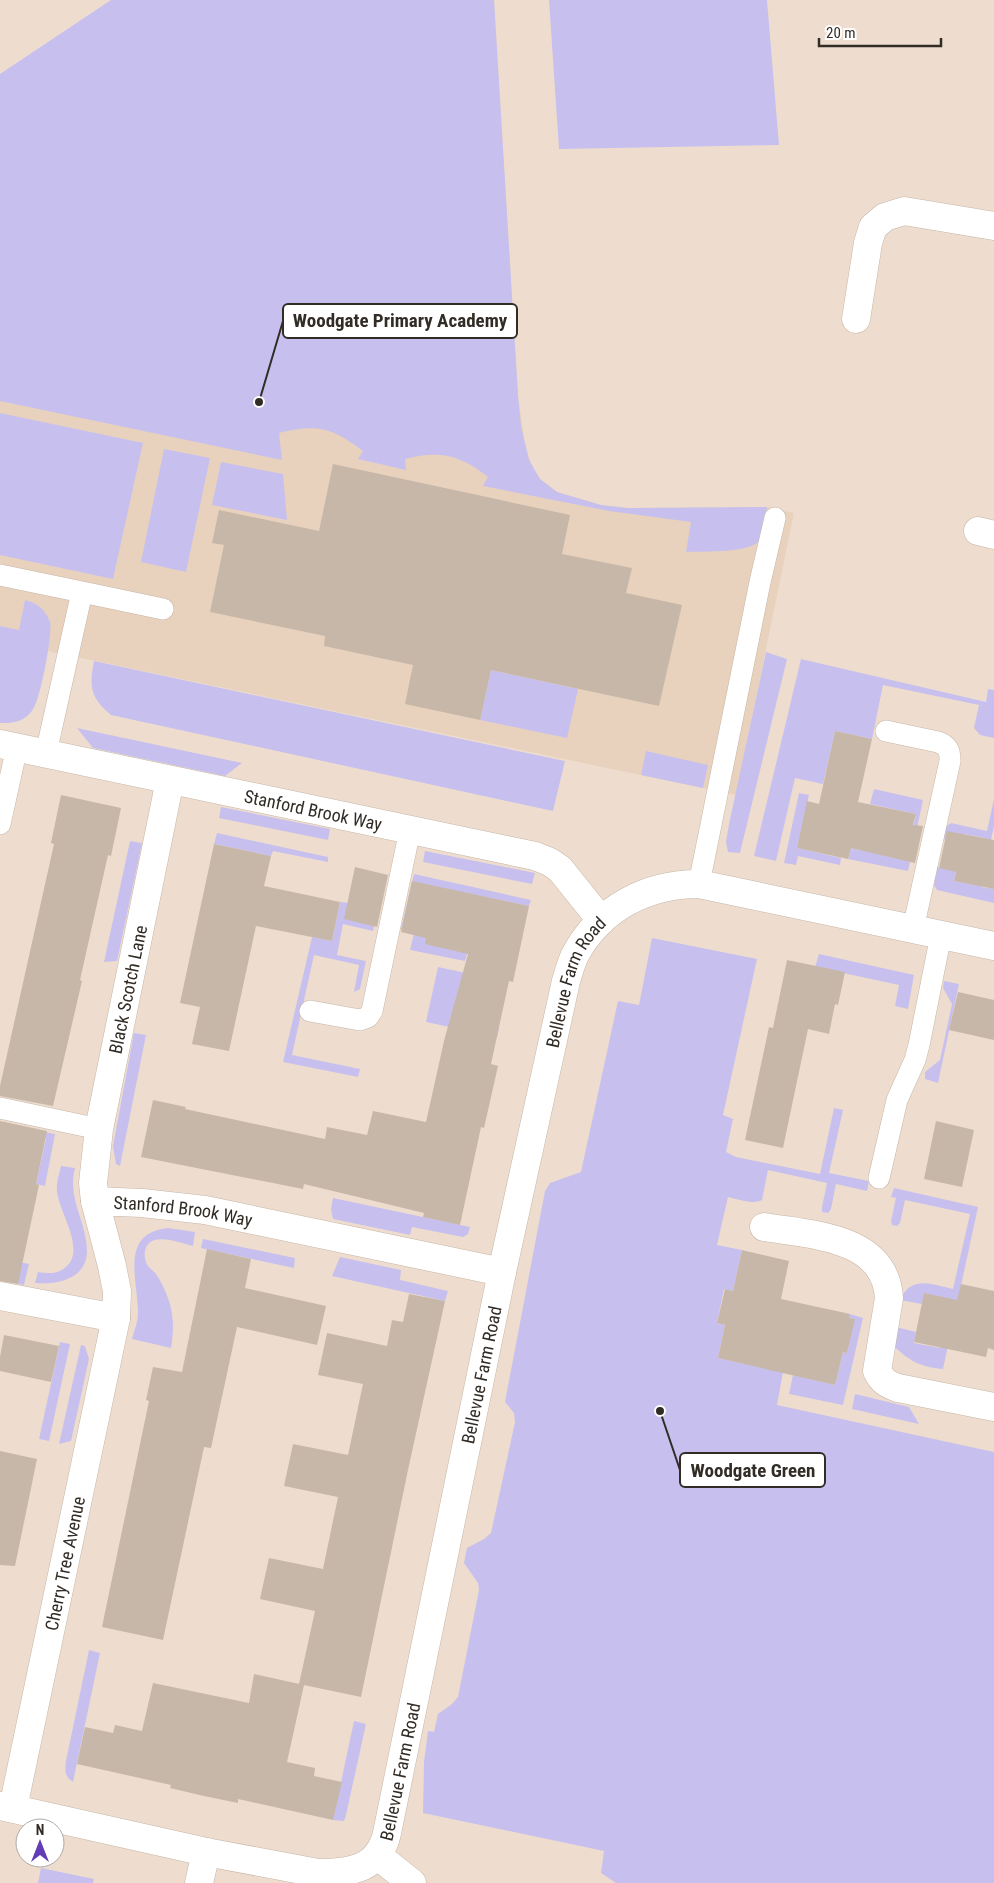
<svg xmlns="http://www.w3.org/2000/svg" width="994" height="1883" viewBox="0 0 994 1883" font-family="'Roboto Condensed',sans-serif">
<rect width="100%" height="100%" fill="#eeddce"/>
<!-- built -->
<path fill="#e8d2bd" d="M 200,0 L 494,0 L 518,395 L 525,445 L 534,471 L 540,479 L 557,492 L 601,505 L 627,508 L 767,507 L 794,513 L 736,795 L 0,641 L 0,140 Z"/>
<!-- green -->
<path fill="#c7c0ee" d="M 111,0 L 494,0 L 518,395 L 521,426 L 529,460 L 540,479 L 557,492 L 601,505 L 627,508 L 767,507 C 765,517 765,530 761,538 C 755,554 702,551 686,552 L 691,522 L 609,511 L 483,486 L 488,477 C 460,455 440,450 405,459 L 406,470 L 358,459 L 363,451 C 331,427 317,424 279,433 L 282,460 L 0,401 L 0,74 Z
M 549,0 L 767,0 L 779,145 L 559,149 Z
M 0,413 L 143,443 L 113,579 L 0,555 Z
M 164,449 L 210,458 L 186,572 L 141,562 Z
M 221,462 L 283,474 L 287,520 L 212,505 Z
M 25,600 C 37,603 46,610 50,622 C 53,633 41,694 35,705 C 33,710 30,714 26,717 C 18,723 9,723 0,723 L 0,626 L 19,630 Z
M 766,652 L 787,659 L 740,853 L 728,852 L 726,842 L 729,824 Z
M 801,659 L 986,702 L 988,689 L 994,690 L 994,738 L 980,735 L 974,728 L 979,705 L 883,685 L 872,739 L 835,731 L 823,784 L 795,778 L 776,861 L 754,856 Z
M 94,661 L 565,761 L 553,811 L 111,715 C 90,698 89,686 94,661 Z
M 491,670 L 578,689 L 567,738 L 480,720 Z
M 77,728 L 242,763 L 225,776 L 93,748 Z
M 646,751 L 708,765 L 703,788 L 641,775 Z
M 874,789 L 923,800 L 908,871 L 848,859 L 851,848 L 906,860 L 916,814 L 870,804 Z
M 799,793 L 809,795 L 797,848 L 841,858 L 840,865 L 798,856 L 796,865 L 784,863 Z
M 994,799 L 994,826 L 981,887 L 994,889 L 994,903 L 937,890 L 934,885 L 937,867 L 956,871 L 954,881 L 975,885 L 985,838 L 964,834 L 962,842 L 942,839 L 944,828 L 951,823 L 987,831 Z
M 221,807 L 330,829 L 328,840 L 219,818 Z
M 217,833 L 328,857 L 328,862 L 273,851 L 271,856 L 214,844 Z
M 130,841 L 142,843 L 117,961 L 104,962 Z
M 425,851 L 535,873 L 532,884 L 423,862 Z
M 414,874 L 531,900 L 529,906 L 437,887 L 467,954 L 465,961 L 410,950 L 414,933 L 401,929 Z
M 340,902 L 348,903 L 376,916 L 373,931 L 343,924 L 337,955 L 366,961 L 360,989 L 354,992 L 359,965 L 314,955 L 292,1055 L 360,1069 L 358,1077 L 283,1062 L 312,937 L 332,941 Z
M 652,938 L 757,959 L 723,1115 L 733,1119 L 726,1152 L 736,1157 L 820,1174 L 834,1108 L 843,1110 L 829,1173 L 869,1181 L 867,1191 L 836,1184 L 831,1209 L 828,1213 L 822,1212 L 822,1207 L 827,1183 L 768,1170 L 762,1200 C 752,1205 738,1199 728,1197 L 717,1245 L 742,1250 L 733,1291 L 724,1289 L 717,1323 L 725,1325 L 718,1358 L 783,1372 L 777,1405 L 994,1452 L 994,1883 L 616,1883 L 601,1873 L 604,1851 L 423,1813 L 424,1762 L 428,1731 L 434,1732 L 438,1714 L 452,1704 L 458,1697 L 479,1590 L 478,1583 L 464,1563 L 467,1548 L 484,1539 L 491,1533 L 515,1422 L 514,1413 L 505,1402 L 545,1191 L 550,1183 L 581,1172 L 618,1001 L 639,1005 Z
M 819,954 L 914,975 L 908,1009 L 895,1006 L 899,985 L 815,967 Z
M 438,967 L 466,973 L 456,1018 L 499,1028 L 497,1037 L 426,1022 Z
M 944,981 L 959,984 L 938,1083 L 925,1079 L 925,1072 L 940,1060 L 952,1004 L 943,988 Z
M 134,1033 L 146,1035 L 120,1166 L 116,1164 L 113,1146 Z
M 0,1123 L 55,1134 L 45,1186 L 36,1184 L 46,1138 L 0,1128 Z
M 61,1166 L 75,1168 C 67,1199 87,1222 87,1251 C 87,1279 57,1285 35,1283 L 38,1272 C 48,1274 59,1274 67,1266 C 85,1248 60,1214 57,1192 C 56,1183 59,1175 61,1166 Z
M 894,1188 L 978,1207 L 943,1369 C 921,1367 909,1361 894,1346 L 896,1327 L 916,1332 L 914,1343 L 940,1348 L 950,1299 L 922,1304 L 900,1300 C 911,1275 931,1284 953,1289 L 970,1214 L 905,1200 L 900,1223 L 897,1226 L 892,1225 L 891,1221 L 896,1198 L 891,1197 Z
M 333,1198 L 470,1227 L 468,1234 L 463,1237 L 412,1227 L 410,1235 L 333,1219 L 331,1209 Z
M 168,1228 L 195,1232 L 193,1246 C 180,1243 149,1230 145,1251 C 144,1255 145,1262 148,1266 C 150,1269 154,1271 156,1274 C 161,1281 165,1290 168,1298 C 174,1315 174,1330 171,1348 L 132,1339 C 134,1331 138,1322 138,1313 C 138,1280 119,1233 168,1228 Z
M 203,1239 L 295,1258 L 294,1268 L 201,1248 Z
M 340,1257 L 401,1270 L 400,1280 L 448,1291 L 445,1301 L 332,1276 Z
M 0,1258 L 29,1264 L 24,1285 L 0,1280 Z
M 850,1314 L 863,1318 L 843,1405 L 789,1394 L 793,1375 L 835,1385 L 843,1352 L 847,1353 L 854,1319 L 849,1318 Z
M 60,1342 L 70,1344 L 49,1441 L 39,1439 Z
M 81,1345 L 85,1346 L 89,1359 L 71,1441 L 59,1444 Z
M 855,1394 L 909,1407 L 919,1424 L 852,1409 Z
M 89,1650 L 100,1653 L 73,1782 C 64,1776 65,1770 66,1761 Z
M 354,1721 L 366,1724 L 346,1815 L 344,1821 L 333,1820 Z
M 41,1868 L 94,1879 L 93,1883 L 38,1883 Z"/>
<!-- building -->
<path fill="#c7b7a8" d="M 333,464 L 570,515 L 562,554 L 632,568 L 626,593 L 682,605 L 659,706 L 491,670 L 480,720 L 405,704 L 413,665 L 324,646 L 325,636 L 210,612 L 224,545 L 212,543 L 219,510 L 319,531 Z
M 835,731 L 872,739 L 858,802 L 916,814 L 913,825 L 923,826 L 915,863 L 851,848 L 848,859 L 797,848 L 807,801 L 819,804 Z
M 61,795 L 121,808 L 111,856 L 108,855 L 80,980 L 82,981 L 53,1106 L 0,1096 L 0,1086 L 54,844 L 51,843 Z
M 947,831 L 994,840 L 994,889 L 954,881 L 956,872 L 939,868 Z
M 214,844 L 271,856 L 264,886 L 340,902 L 332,941 L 256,926 L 229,1051 L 192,1044 L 200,1007 L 180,1003 Z
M 355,867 L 388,875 L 377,927 L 344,919 Z
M 412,881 L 529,906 L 513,982 L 509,981 L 491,1064 L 498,1066 L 484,1128 L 481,1127 L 460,1225 L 423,1217 L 424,1213 L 304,1184 L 303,1189 L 141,1157 L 153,1100 L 186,1107 L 185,1109 L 325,1139 L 327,1127 L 367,1135 L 373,1111 L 426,1122 L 444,1041 L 468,954 L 425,944 L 426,938 L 401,932 Z
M 787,960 L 845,972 L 838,1005 L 835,1004 L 829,1034 L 808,1029 L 783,1148 L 745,1140 L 769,1027 L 773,1028 Z
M 958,992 L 994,1000 L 994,1040 L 949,1030 Z
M 0,1121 L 47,1131 L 36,1184 L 39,1185 L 18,1284 L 0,1281 Z
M 936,1121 L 974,1130 L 962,1187 L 924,1179 Z
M 207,1249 L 251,1259 L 245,1288 L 326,1306 L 317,1345 L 237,1327 L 211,1448 L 204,1447 L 163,1640 L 102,1627 L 149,1401 L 146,1400 L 153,1367 L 182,1372 Z
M 742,1250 L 789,1261 L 781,1299 L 850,1314 L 849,1318 L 855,1319 L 847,1353 L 843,1352 L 835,1385 L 718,1358 L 725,1325 L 717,1323 L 725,1289 L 733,1291 Z
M 961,1284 L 994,1291 L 994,1350 L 988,1348 L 986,1357 L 914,1342 L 924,1293 L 957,1300 Z
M 409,1294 L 445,1301 L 408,1470 L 361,1697 L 299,1684 L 315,1611 L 260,1599 L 269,1558 L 323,1569 L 338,1497 L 284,1486 L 293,1444 L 348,1455 L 363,1384 L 318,1375 L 327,1333 L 387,1346 L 392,1320 L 403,1322 Z
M 4,1335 L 59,1346 L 51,1382 L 0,1371 L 0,1357 Z
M 0,1451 L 37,1459 L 15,1566 L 0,1565 Z
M 254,1674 L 304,1685 L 287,1762 L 315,1768 L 314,1776 L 342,1782 L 333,1820 L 238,1799 L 238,1803 L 204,1796 L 170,1788 L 171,1785 L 77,1764 L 85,1727 L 113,1733 L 115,1725 L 142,1731 L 153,1683 L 249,1703 Z"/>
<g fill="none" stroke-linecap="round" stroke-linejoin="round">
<!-- service casing -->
<g stroke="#c6b6a7" stroke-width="22">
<path id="service" d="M 0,575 L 82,592 L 46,753
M 82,592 L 163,609
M 886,731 L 938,742 C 948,746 950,750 950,761 L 913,929
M 0,824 L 17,747
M 699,884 L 760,582 L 775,518
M 310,1011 L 360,1020 L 368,1017 L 372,1011 L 410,830
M 0,1108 L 99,1129
M 879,1178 L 897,1100 L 915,1060 L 919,1045 L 941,935"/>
</g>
<!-- minor casing -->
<g stroke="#c6b6a7" stroke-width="29">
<g id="minor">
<path d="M 856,319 L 868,243 L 873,227 L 885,217 L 904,211 L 994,226"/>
<path d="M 978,531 L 994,535"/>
<path id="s1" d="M 0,744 L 535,856 L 550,862 L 560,869 L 601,920"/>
<path id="s2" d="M 95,1201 L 93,1183 L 99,1129 L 170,780"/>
<path d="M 764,1227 C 811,1235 885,1236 889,1298 L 877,1371 C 882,1381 887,1384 898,1388 L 994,1407"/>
<path d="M 0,1296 L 116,1318"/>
<path id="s3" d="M 13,1808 L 116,1318 L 117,1291 L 112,1266 L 95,1201 L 142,1203 L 205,1210 L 502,1272"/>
<path d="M 199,1883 L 206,1852"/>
</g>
</g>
<!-- tertiary casing -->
<g stroke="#c6b6a7" stroke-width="29">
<g id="tertiary">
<path id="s4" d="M 0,1806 L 206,1852 L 318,1873 C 351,1873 379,1869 387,1833 L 502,1272 L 566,981 C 569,972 571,963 575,955 C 600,908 647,884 699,884 L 994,946"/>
<path d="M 378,1856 L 412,1883"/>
</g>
</g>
<!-- service -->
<use href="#service" stroke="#fff" stroke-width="21"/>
<!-- minor -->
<use href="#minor" stroke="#fff" stroke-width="28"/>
<!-- tertiary -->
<use href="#tertiary" stroke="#fff" stroke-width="28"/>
</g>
<g text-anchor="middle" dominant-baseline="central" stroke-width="5" stroke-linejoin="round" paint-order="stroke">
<!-- street labels -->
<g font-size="18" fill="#322c26" stroke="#fff">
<text stroke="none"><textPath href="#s1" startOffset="320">Stanford Brook Way</textPath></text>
<text stroke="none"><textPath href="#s4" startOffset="1286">Bellevue Farm Road</textPath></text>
<text stroke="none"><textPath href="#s2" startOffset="215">Black Scotch Lane</textPath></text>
<text stroke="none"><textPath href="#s3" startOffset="709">Stanford Brook Way</textPath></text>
<text stroke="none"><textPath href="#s4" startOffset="881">Bellevue Farm Road</textPath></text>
<text stroke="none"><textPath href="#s3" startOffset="250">Cherry Tree Avenue</textPath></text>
<text stroke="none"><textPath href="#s4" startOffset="476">Bellevue Farm Road</textPath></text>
</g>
</g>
<!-- callouts -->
<path fill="none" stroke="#322c26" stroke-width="2" d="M259 402L283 321M660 1411L680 1470"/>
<g fill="#322c26" stroke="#fff" stroke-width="2">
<circle cx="259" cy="402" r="5"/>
<circle cx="660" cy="1411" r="5"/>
</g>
<g fill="#fff" stroke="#322c26" stroke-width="2">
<rect x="283" y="304" width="234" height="34" rx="5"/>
<rect x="680" y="1453" width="145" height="34" rx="5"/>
</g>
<g font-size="19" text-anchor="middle" font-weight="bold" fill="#322c26">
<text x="400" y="327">Woodgate Primary Academy</text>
<text x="753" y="1477">Woodgate Green</text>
</g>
<!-- north arrow -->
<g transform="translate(40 1843)"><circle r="24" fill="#ffffff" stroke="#adaba8"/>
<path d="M0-4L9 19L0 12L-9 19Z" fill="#613cb4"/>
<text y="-8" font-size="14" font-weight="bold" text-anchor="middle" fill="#322c26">N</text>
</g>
<!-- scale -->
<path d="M819 38v8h122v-8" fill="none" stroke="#322c26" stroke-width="2.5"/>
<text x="826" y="38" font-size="15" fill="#322c26" stroke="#ffffff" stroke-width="4" paint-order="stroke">20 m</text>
</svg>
